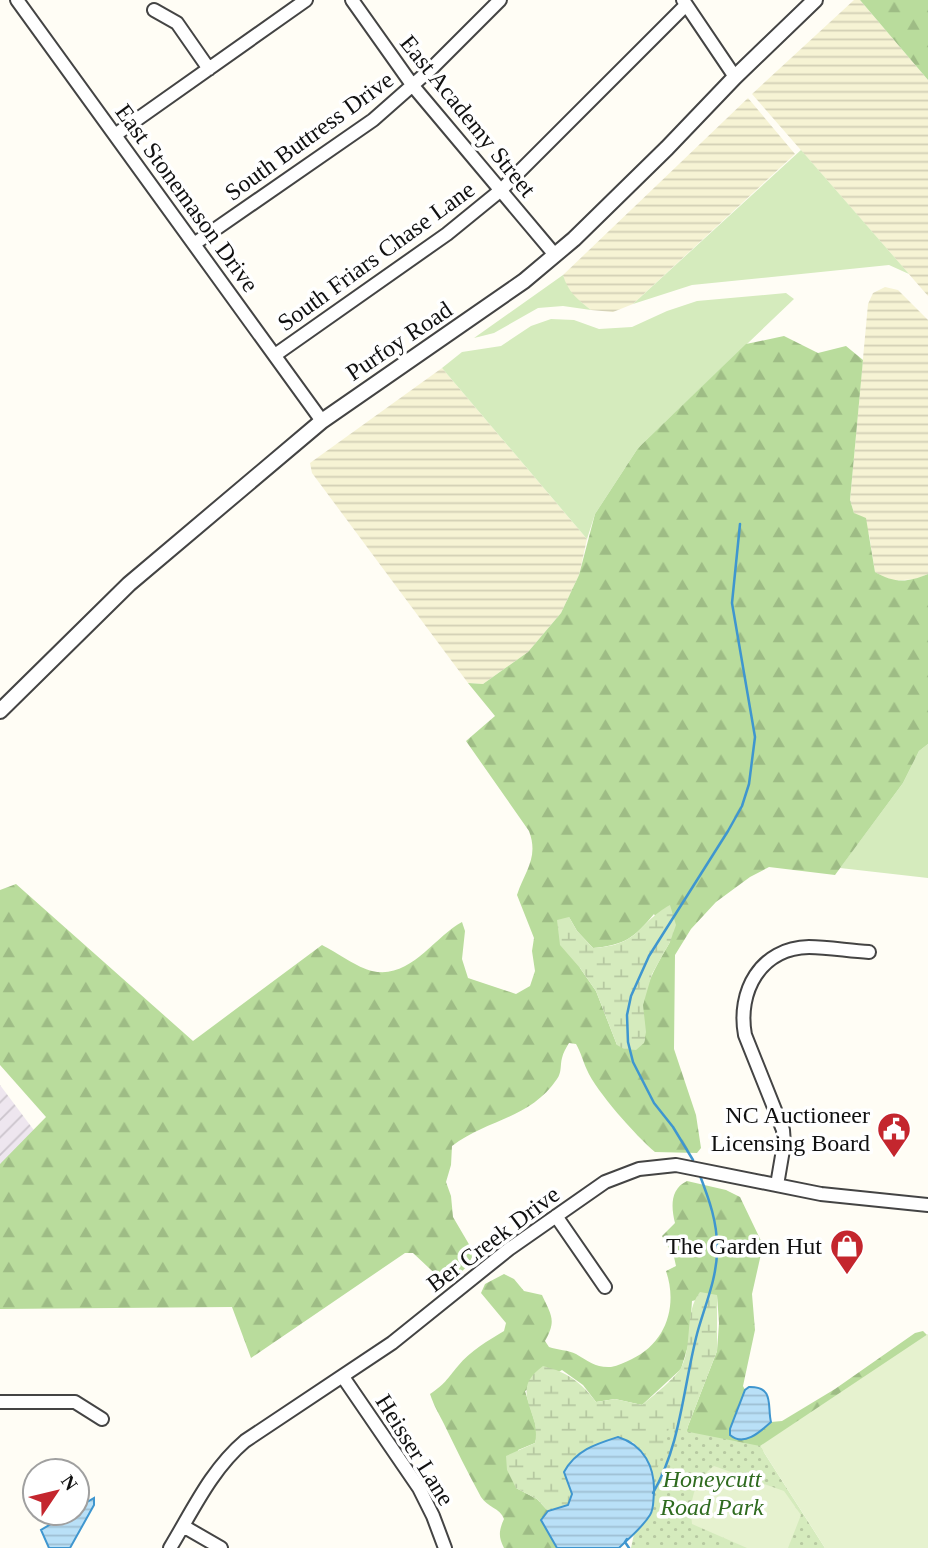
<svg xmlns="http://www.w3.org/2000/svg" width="928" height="1548" viewBox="0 0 928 1548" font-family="Georgia,serif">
<defs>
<pattern id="industrial-furrows" width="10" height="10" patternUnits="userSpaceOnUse" patternTransform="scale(1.75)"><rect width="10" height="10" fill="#eee6ef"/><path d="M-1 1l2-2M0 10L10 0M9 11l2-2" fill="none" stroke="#cbc4cc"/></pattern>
<pattern id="farmland-rules" width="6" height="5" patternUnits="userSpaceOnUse" patternTransform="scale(1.75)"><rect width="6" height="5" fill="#f6f3d4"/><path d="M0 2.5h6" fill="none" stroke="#d2cfb5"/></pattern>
<pattern id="forest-firs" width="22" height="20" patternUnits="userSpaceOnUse" patternTransform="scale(1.75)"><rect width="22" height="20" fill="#b9dc9c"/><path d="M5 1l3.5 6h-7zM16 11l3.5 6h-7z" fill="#9ebc85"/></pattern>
<pattern id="wetland-marsh" width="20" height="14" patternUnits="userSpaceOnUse" patternTransform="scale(1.75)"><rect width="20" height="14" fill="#d5ebbd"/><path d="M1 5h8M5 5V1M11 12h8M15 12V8" fill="none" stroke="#b6c8a1"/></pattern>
<pattern id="park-dots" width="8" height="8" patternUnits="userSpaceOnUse" patternTransform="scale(1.75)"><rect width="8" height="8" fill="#d5ebbd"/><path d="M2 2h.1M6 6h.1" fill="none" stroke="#b6c8a1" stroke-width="1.8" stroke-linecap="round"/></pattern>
<pattern id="water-rules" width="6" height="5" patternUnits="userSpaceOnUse" patternTransform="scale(1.75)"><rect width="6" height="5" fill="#b9e0f7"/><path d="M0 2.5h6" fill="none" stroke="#9ebfd3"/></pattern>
</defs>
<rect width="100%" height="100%" fill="#fffdf5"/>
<!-- industrial -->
<path fill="url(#industrial-furrows)" d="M 0,1085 L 39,1137 L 0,1165 Z"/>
<!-- farmland -->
<path fill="url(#farmland-rules)" d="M 854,0 L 860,0 L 928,80 L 928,296 L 752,94 Z
M 748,98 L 795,154 L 633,304 L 613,312 L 591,310 L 573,296 L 566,287 L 563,275 Z
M 885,287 L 898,290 L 928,320 L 928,574 L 916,579 L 890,581 L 875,572 L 869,534 L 854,513 L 850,500 L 868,304 L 873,293 Z
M 442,368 L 587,539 L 579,575 L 561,613 L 528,652 L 483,684 L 468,683 L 312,473 L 310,463 Z"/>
<!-- grass -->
<path fill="#d5ebbd" d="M 801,150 L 909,274 L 889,265 L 692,285 L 633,304 Z
M 563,275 C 568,292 577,299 591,310 L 563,306 L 538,308 L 494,333 L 474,338 Z
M 786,293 L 794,299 L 638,448 L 595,514 L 587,539 L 442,368 L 462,352 L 501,346 L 531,326 L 551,319 L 574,320 L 599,329 L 632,327 L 667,311 L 697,301 Z
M 928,744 L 928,878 L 840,868 L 903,783 L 919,751 Z"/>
<!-- forest -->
<path fill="url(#forest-firs)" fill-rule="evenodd" d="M 860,0 L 928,0 L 928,80 Z
M 784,336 L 818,353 L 846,346 L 863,360 L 850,500 L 854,513 L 866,518 L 875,572 C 894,583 907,583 928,574 L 928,744 L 919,751 L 903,783 L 835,875 L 769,867 L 750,877 L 716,902 L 691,929 L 675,955 L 674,1049 L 696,1115 L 701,1148 L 697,1153 L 655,1152 C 636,1136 596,1091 587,1070 C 583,1061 581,1053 576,1044 L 569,1043 C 566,1048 563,1053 562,1058 C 560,1065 562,1072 557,1079 C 530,1119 487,1119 452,1146 L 451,1165 L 446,1182 L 451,1196 L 453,1217 L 470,1246 L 472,1257 L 468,1265 L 453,1281 L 445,1283 L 413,1253 L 405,1253 L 251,1358 L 232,1307 L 0,1309 L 0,1164 L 46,1117 L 0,1065 L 0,890 L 16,884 L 193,1041 L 322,945 C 336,952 358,968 372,971 C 410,980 434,937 462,922 L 465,931 L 462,959 L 468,978 L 516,994 L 530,986 L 535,971 L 532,951 L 534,938 L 517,895 C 525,870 539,858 529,831 L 466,741 L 495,716 L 468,683 L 483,684 L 528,652 L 561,613 L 579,575 L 595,514 L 638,448 L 746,344 ZM 654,914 L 670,942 C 659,961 646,982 643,1004 C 642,1017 647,1029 644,1043 L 617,1045 L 596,991 L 580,968 L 569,917 L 577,931 L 593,948 C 625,945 634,938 654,914 Z
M 687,1181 L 726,1190 L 740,1197 L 763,1245 L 752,1294 L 755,1330 L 743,1386 L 745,1390 L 730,1429 L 763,1429 L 771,1422 L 782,1421 L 835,1389 L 915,1333 L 923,1331 L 927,1335 L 844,1459 L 684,1444 L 688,1426 L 717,1351 L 719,1323 L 717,1295 L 692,1301 L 689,1343 L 681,1369 L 642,1405 L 615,1399 L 596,1402 L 583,1385 L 562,1370 L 525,1391 L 538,1432 L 535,1443 L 518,1450 L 516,1488 L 537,1499 L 548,1511 L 541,1520 L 557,1548 L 504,1548 C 498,1537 499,1530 504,1519 C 500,1508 487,1507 481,1497 C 468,1473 456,1449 444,1424 C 439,1414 434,1406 430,1394 C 445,1384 447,1379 458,1366 C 470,1351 489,1340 504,1331 L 506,1323 L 481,1293 L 485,1284 L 504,1274 L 514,1279 L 524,1291 L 542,1295 C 551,1315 557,1320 545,1341 L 549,1347 C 557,1350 569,1350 576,1354 C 588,1361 596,1368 611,1367 C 618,1366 625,1362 632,1359 C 666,1343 678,1306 666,1271 L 676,1266 L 674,1257 L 662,1236 L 675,1223 C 671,1207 670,1189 687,1181 Z"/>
<!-- wetland -->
<path fill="url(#wetland-marsh)" d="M 670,905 L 676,925 L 670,942 L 652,974 L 643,1005 L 646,1032 L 644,1043 L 636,1050 L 624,1049 L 617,1045 L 596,991 L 580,968 L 560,945 L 557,920 L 569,917 L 577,931 L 593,948 C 641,945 635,925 670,905 Z
M 700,1292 L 717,1295 L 717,1351 L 688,1426 L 684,1444 L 654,1481 L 648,1460 L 633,1442 L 564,1472 L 572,1494 L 568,1505 L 548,1511 L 537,1499 L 516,1488 L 507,1470 L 506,1456 L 535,1443 C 542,1411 507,1392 543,1366 C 567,1372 581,1382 596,1402 L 615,1399 L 642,1405 C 653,1396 676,1378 682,1366 C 693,1342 684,1312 700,1292 Z"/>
<!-- park -->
<path fill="url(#park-dots)" d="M 669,1428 L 760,1446 L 825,1548 L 631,1548 L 634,1534 L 652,1513 L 654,1481 Z"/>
<!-- pitch -->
<path fill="#e6f2cf" d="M 928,1334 L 928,1548 L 825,1548 L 760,1446 Z
M 714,1466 L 784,1491 L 801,1515 L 788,1548 L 747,1548 L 692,1524 C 689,1500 694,1481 714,1466 Z"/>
<!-- water -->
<path fill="url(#water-rules)" stroke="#3f96cf" stroke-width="2" d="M 749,1387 C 775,1386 767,1407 771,1422 C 760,1432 744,1447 730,1435 L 730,1429 L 745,1390 Z
M 618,1437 C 644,1445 655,1467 654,1493 C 653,1501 654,1509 650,1515 C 642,1528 630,1537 619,1548 L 557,1548 L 541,1520 L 548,1511 L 568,1505 L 572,1494 L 564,1472 C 576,1450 596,1444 618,1437 Z
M 94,1498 L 94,1505 L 70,1548 L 49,1548 L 41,1530 L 69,1513 L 77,1513 L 77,1508 Z"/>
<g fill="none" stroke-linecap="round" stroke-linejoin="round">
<!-- stream -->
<path stroke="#3f96cf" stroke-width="2.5" d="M 693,1160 L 673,1127 L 654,1103 L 633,1062 L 628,1042 L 627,1015 L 631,996 L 649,956 L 728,831 L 742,806 L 749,784 L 755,737 L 732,603 L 740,524
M 653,1493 C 681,1444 683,1388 697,1334 C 704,1308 717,1278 717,1251 C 718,1223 709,1199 699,1173
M 627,1539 L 625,1542 L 629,1548"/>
<!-- minor casing -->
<g stroke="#444" stroke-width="16">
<path id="minor" d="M 17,0 L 322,421
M 352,0 L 413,86 L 555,255
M 683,0 L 735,77
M 154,10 L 177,23 L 209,69
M 115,135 L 306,0
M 194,244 L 373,120 L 432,68 L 500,0
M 275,355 L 447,234 L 501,190 L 686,5
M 777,1185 L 784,1144 L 783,1130 L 745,1035 C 737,992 760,948 809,947 C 829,947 849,951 869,952
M 556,1216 L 605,1287
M 343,1377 L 419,1488 L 433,1516 L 445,1548
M 0,1402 L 75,1402 L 102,1419
M 183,1526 L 221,1548
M 170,1548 C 193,1510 211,1470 245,1441 L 392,1343 L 509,1249 L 605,1182 L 639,1169 L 676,1165 L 821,1194 L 928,1205"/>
</g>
<!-- tertiary casing -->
<g stroke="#444" stroke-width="18">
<path id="tertiary" d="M 0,711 L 129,584 L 322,421 L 524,281 L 574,239 L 667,148 L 735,77 L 815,0"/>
</g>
<!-- minor -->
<use href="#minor" stroke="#fff" stroke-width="12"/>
<!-- tertiary -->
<use href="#tertiary" stroke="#fff" stroke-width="14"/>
</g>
<!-- icons -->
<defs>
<g id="civic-pin" transform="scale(1.75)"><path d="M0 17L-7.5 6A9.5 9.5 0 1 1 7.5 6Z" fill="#c4262e" stroke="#fff"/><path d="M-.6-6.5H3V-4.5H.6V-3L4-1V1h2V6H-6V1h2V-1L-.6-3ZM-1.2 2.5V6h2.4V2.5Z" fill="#fff"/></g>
<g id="shop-pin" transform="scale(1.75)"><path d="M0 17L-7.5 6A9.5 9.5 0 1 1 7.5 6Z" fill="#c4262e" stroke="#fff"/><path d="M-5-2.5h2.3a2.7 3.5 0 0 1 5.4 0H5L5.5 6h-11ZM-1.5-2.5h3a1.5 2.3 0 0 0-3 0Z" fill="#fff"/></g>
</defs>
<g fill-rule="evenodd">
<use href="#civic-pin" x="894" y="1129"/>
<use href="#shop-pin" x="847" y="1246"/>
</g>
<g text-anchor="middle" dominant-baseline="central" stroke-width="7" stroke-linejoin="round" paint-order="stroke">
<!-- street labels -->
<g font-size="24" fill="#111" stroke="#fff">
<text transform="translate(468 116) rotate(51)">East Academy Street</text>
<text transform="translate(309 136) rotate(-36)">South Buttress Drive</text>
<text transform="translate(187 198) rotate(54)">East Stonemason Drive</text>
<text transform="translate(376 256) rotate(-36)">South Friars Chase Lane</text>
<text transform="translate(399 341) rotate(-34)">Purfoy Road</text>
<text transform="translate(493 1239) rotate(-37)">Ber Creek Drive</text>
<text transform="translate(415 1450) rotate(58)">Heisser Lane</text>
</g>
<!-- poi labels -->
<g font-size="24" fill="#111" stroke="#fff" text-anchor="end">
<text x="870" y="1115">NC Auctioneer<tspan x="870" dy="28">Licensing Board</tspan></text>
<text x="822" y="1246">The Garden Hut</text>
</g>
<!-- park labels -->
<g font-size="24" font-style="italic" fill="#2f6b1f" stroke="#fff">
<text x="712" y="1479">Honeycutt<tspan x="712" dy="28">Road Park</tspan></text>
</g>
</g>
<!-- north arrow -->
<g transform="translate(56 1492) rotate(55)"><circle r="33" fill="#ffffff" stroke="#a0a0a0" stroke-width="2"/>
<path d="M0-5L12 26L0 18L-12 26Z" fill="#c4262e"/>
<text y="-10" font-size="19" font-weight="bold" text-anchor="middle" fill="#111111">N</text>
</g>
</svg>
